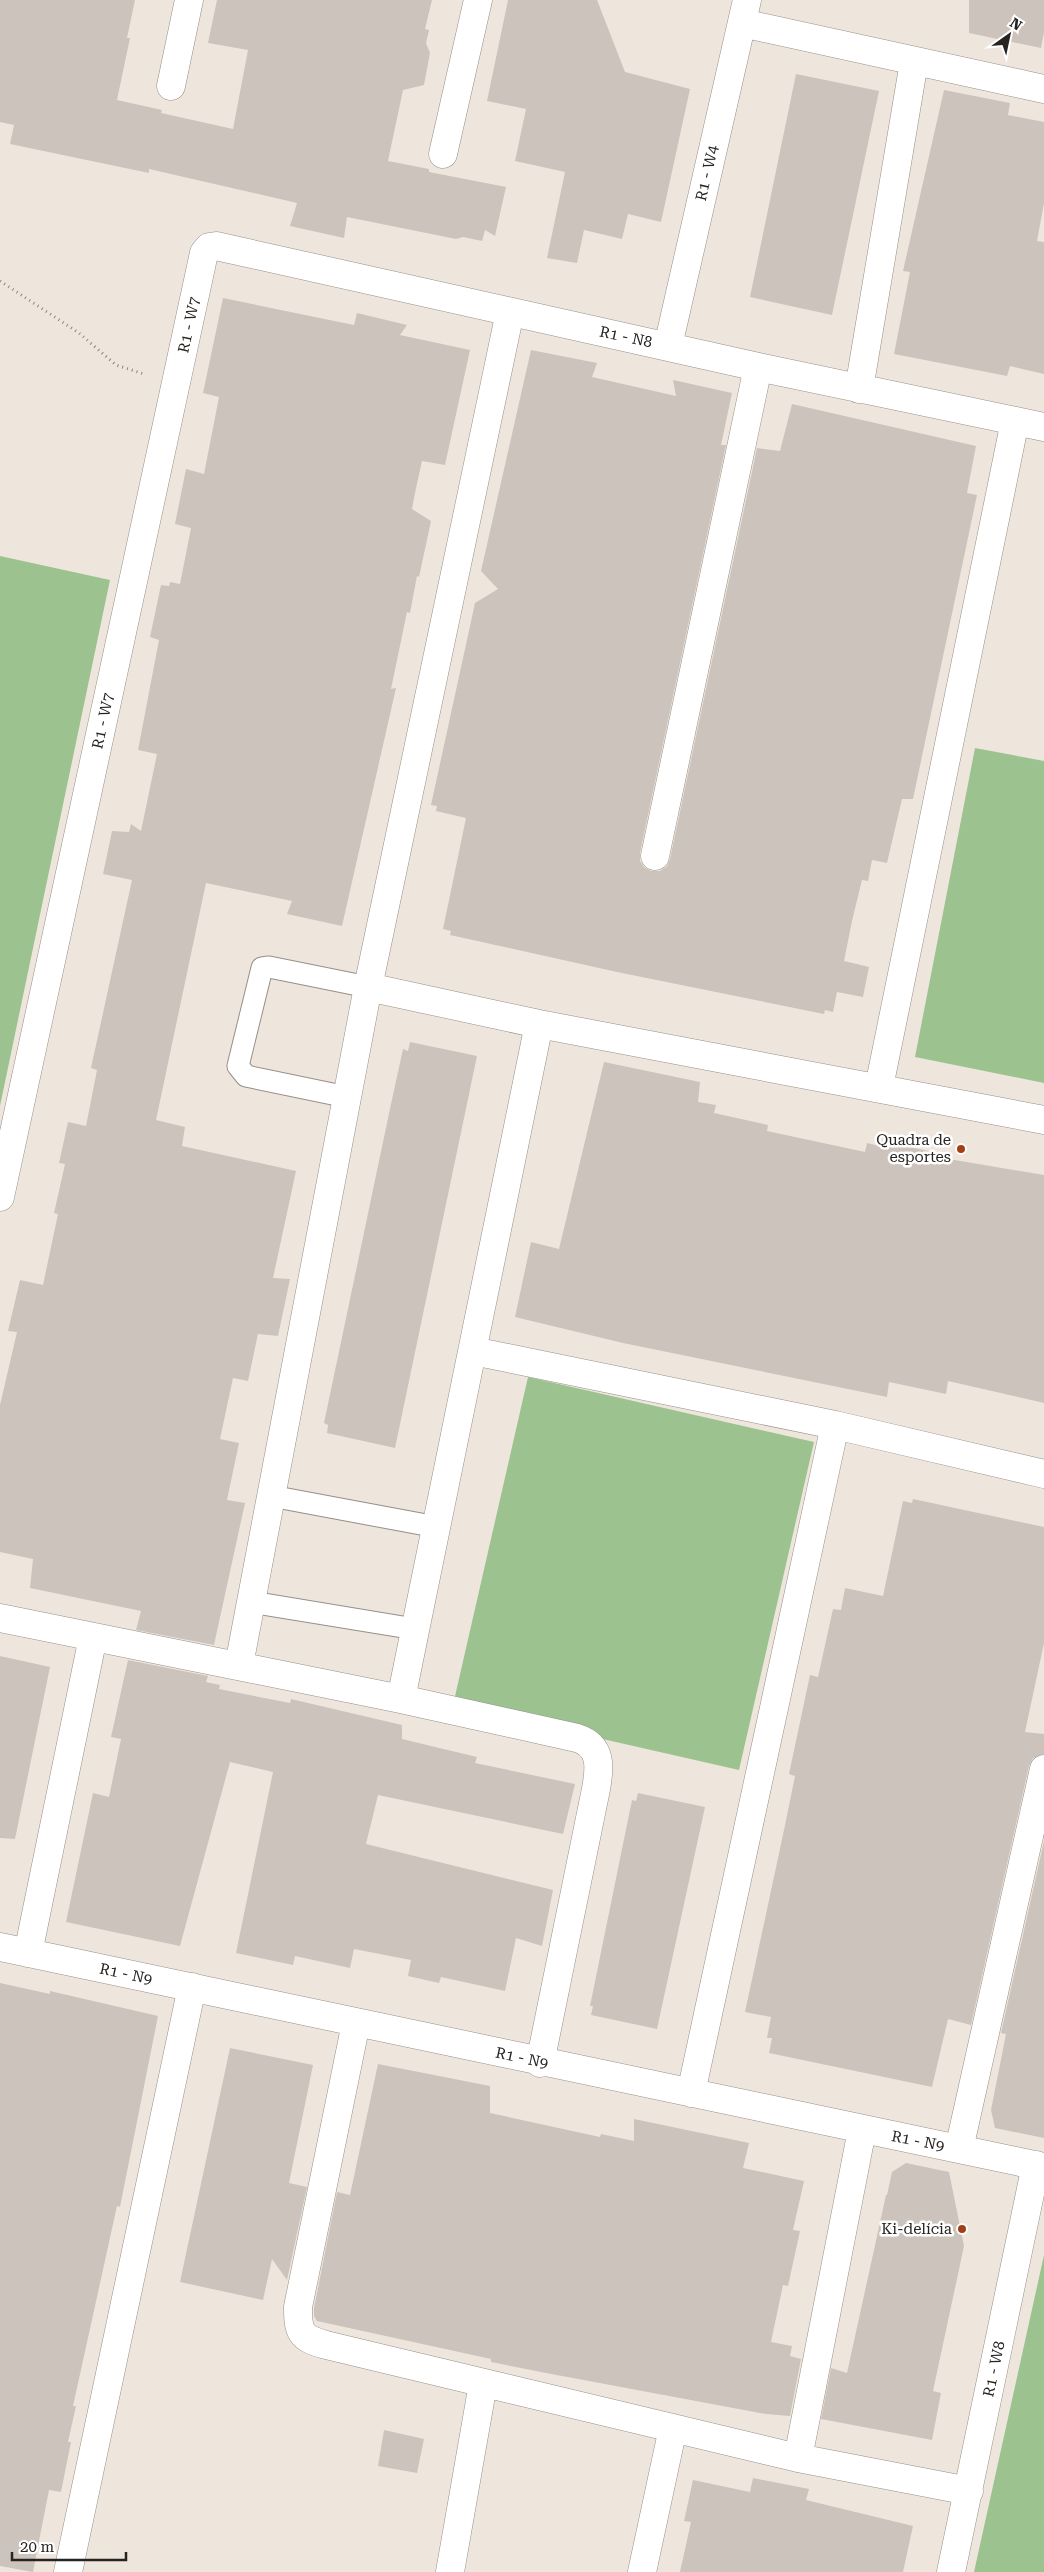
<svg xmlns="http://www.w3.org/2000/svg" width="1044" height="2572" viewBox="0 0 1044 2572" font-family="'Roboto Serif',serif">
<rect width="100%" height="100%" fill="#eee6dd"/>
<!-- green -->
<path fill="#9cc38f" d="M 0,556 L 110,580 L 0,1106 Z
M 975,748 L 1044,761 L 1044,1083 L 915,1057 Z
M 528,1377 L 814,1442 L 739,1770 L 453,1705 Z
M 1044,2255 L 1044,2572 L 974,2572 Z"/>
<!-- building -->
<path fill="#ccc4bc" d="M 0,0 L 135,0 L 127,38 L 130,38 L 117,100 L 162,110 L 161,113 L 233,129 L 248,50 L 208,43 L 217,0 L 432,0 L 425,29 L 429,30 L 426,43 L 430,53 L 424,85 L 403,90 L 388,161 L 429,169 L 429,172 L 506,187 L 495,236 L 485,230 L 482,241 L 463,237 L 456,239 L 347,217 L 344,238 L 290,226 L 297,203 L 149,169 L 149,173 L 10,144 L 14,125 L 0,122 Z
M 508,0 L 597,0 L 625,72 L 690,89 L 661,222 L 628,214 L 622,239 L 584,230 L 577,263 L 547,258 L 565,172 L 515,161 L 526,109 L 487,101 Z
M 969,0 L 1044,0 L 1044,32 L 1041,48 L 969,33 Z
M 796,74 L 879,91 L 832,315 L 750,297 Z
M 944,90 L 1010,103 L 1008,115 L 1044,122 L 1044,203 L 1037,241 L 1044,242 L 1044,374 L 1010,366 L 1007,376 L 894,354 L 910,272 L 903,271 Z
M 223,298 L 354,325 L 357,313 L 407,325 L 400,335 L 470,350 L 445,465 L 422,461 L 416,488 L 412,509 L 431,521 L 419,577 L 417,576 L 410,613 L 407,612 L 391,689 L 396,688 L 342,926 L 287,914 L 292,901 L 206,883 L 156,1120 L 185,1127 L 182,1146 L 296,1171 L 273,1278 L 290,1279 L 278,1336 L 258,1334 L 248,1381 L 233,1378 L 220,1439 L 239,1443 L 227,1500 L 245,1503 L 214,1645 L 136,1630 L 141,1611 L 30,1588 L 33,1559 L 0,1552 L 0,1405 L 17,1332 L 8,1331 L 20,1280 L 43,1285 L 58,1214 L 54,1213 L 65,1164 L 59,1163 L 68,1122 L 86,1126 L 97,1070 L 91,1068 L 132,880 L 103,874 L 112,831 L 129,832 L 131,824 L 141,831 L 157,754 L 138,750 L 159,640 L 150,637 L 161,585 L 169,586 L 170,582 L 180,584 L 191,528 L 175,524 L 186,469 L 204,474 L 219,397 L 203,393 Z
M 531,350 L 597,363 L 592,377 L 676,396 L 673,380 L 732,393 L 721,445 L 726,445 L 640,853 L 640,861 L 644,867 L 651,871 L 660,871 L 667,866 L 670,859 L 757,448 L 780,451 L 792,404 L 976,446 L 967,493 L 977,495 L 913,799 L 902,799 L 887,863 L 872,860 L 868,881 L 862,880 L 852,921 L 844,961 L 869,967 L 863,997 L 837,992 L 833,1012 L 825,1010 L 824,1014 L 617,972 L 450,935 L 451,931 L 443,929 L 466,818 L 436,811 L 437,806 L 431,805 L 475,603 L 498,589 L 481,571 Z
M 410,1042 L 477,1056 L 395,1448 L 327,1433 L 328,1425 L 324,1423 L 391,1104 L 403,1049 L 408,1051 Z
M 604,1062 L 700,1082 L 698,1102 L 716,1105 L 714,1113 L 768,1125 L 767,1131 L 865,1152 L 867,1143 L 880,1146 L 882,1141 L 938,1153 L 937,1157 L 1044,1175 L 1044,1403 L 948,1381 L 946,1394 L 889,1382 L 887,1397 L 623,1343 L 515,1317 L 531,1242 L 559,1249 Z
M 913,1499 L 1044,1527 L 1044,1643 L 1025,1732 L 1044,1734 L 1044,1754 L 1033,1758 L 1029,1766 L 971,2025 L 948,2019 L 932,2087 L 769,2053 L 772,2038 L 767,2038 L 771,2017 L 745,2012 L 784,1830 L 795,1776 L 789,1774 L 810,1675 L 818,1677 L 833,1609 L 841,1610 L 845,1588 L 883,1596 L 903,1501 L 912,1503 Z
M 0,1656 L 50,1667 L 15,1839 L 0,1838 Z
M 128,1660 L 208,1676 L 206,1682 L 220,1685 L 219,1689 L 290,1703 L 291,1699 L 402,1725 L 402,1739 L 477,1757 L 475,1763 L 575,1784 L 563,1834 L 378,1795 L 366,1844 L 553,1890 L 542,1946 L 516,1938 L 505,1991 L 441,1977 L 439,1983 L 408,1976 L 411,1960 L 354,1949 L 350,1968 L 295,1956 L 293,1965 L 236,1953 L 273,1772 L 230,1762 L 180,1946 L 66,1922 L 93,1793 L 109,1797 L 121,1739 L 111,1737 Z
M 638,1793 L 705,1807 L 657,2029 L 591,2015 L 593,2006 L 590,2006 L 632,1800 L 636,1801 Z
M 1044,1841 L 1044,2138 L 995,2128 L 991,2110 L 1006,2034 L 1001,2033 Z
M 0,1983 L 50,1994 L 50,1991 L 158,2016 L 120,2207 L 117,2206 L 73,2406 L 76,2406 L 68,2442 L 71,2442 L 61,2492 L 49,2490 L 33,2572 L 0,2566 Z
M 230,2048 L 313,2065 L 289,2183 L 307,2187 L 287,2280 L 272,2259 L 263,2300 L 180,2282 Z
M 378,2064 L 490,2086 L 490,2113 L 600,2137 L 601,2134 L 634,2141 L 634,2119 L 749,2143 L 743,2168 L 804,2181 L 793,2230 L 800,2231 L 788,2286 L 783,2285 L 771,2342 L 792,2346 L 790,2356 L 801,2359 L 790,2416 L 766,2414 L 546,2373 L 491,2362 L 491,2359 L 317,2321 L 314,2316 L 314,2308 L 337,2192 L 350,2195 Z
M 906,2163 L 949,2172 L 964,2246 L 933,2391 L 941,2393 L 932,2440 L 821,2419 L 831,2368 L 847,2373 L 886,2195 L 887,2195 L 892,2172 Z
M 384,2430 L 424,2439 L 417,2473 L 378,2466 Z
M 753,2478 L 809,2489 L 806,2500 L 913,2526 L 903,2572 L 680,2572 L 691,2522 L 684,2521 L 693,2480 L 750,2492 Z"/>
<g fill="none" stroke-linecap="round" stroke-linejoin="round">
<!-- lane casing -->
<g stroke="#968f87" stroke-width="23">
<path id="lane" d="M 347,1097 L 246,1076 L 238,1066 L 262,968 L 269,967 L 368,987
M 271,1496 L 437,1527
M 251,1602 L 415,1629"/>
</g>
<!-- street casing -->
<g stroke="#968f87" stroke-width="29">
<path id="street" d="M 742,23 L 1044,89
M 171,86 L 189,0
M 443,154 L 478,0
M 668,346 L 747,0
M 859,389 L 914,62
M 655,856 L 758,367
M 368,987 L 539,1024 L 1044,1120
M 879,1087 L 1015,421
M 0,1197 L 204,253 L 209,247 L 216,246 L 758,367 L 1044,427
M 473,1351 L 835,1425 L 1044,1474
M 0,1618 L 401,1699 L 539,1024
M 239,1665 L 368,987 L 510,312
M 401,1699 L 577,1738 C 602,1746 600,1767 596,1789 L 540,2063
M 0,1947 L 1044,2167
M 28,1953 L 93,1637
M 356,2023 L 298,2307 C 298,2332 300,2338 326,2345 L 798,2458 L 969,2491
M 691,2093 L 835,1425
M 959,2149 L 1044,1769
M 798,2458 L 862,2130
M 68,2572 L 192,1987
M 450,2572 L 483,2384
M 642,2572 L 673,2428
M 951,2572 L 1036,2165"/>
</g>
<!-- path -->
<path stroke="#8b8680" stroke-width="3" stroke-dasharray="1 4" stroke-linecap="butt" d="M 0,281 L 79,333 L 116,365 L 144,374"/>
<!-- lane -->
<use href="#lane" stroke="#fff" stroke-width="21"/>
<!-- street -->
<use href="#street" stroke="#fff" stroke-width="28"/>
</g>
<!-- markers -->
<g fill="#a43e15" stroke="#fff" stroke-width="2">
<circle cx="961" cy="1149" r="5"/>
<circle cx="962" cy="2229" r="5"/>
</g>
<g text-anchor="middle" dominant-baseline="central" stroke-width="5" stroke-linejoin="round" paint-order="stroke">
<!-- street labels -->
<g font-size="15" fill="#262320" stroke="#fff">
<text transform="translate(707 173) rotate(-77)">R1 - W4</text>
<text transform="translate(189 325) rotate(-78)">R1 - W7</text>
<text transform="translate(626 337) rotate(12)">R1 - N8</text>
<text transform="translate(103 721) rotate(-78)">R1 - W7</text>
<text transform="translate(126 1974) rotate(12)">R1 - N9</text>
<text transform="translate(522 2058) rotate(12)">R1 - N9</text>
<text transform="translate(918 2141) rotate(11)">R1 - N9</text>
<text transform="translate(994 2369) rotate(-78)">R1 - W8</text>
</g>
<!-- poi labels -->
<g font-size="15" fill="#262320" stroke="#fff" text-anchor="end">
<text x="951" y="1140">Quadra de<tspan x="951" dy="17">esportes</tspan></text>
<text x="952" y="2229">Ki-delícia</text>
</g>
</g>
<!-- north arrow -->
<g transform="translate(1009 35) rotate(33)" stroke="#ffffff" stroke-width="4" paint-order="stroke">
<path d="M0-4L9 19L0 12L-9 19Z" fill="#262320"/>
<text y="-8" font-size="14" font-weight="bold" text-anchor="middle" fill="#262320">N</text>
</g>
<!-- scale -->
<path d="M12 2552v8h114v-8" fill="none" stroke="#262320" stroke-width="2.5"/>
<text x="20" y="2552" font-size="15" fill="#262320" stroke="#ffffff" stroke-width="4" paint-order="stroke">20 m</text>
</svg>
